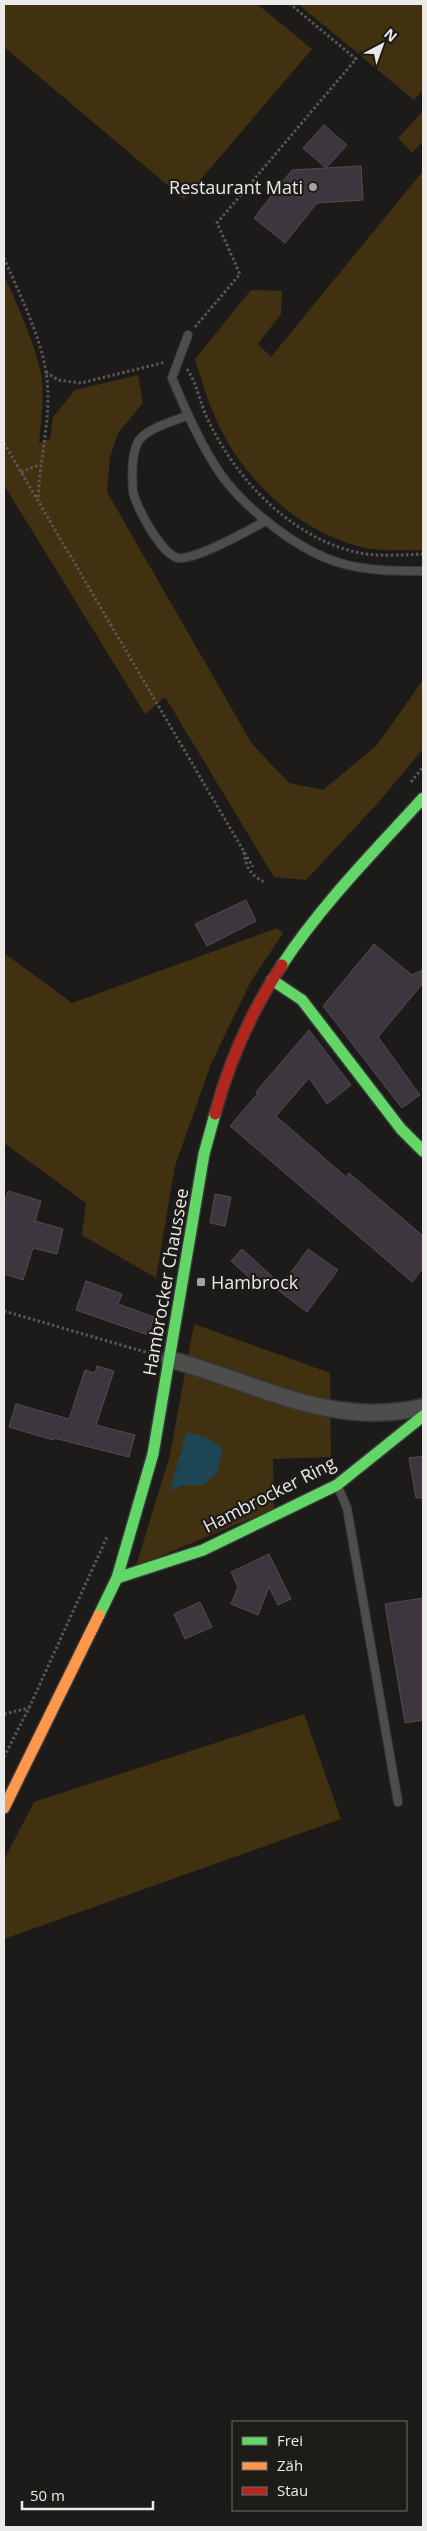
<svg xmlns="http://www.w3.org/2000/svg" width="427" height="2531" viewBox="0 0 427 2531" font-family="'Open Sans',sans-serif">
<rect width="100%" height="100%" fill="#1c1b1a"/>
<!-- green -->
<path fill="#413110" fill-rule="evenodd" d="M 4,4 L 257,4 L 312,49 L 184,199 L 4,47 Z
M 298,4 L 423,4 L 423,90 L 414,100 Z
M 423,111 L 423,141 L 412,153 L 398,138 Z
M 423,171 L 423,550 C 402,550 379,552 358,546 C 296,530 240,476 215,417 C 207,399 201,379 195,359 L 251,290 L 282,291 L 281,314 L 258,344 L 271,357 Z
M 4,275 C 18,307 33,339 41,373 C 45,395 41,421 39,443 L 50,439 L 53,417 L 75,390 L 138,375 L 143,403 L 118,433 L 110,457 L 107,492 L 252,744 L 289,783 L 323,790 L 377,745 L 423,680 L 423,749 L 377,804 L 306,880 L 274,877 L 165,697 L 145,714 L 4,485 Z
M 277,928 L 283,933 L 251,981 L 211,1064 L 175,1166 L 156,1278 L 82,1235 L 86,1203 L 4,1143 L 4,953 L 72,1003 Z
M 194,1324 L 330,1373 L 331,1457 L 273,1459 L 274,1509 L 136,1566 L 170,1455 ZM 222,1449 L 203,1485 L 183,1485 L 171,1490 Z
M 304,1714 L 341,1819 L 4,1939 L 4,1860 L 34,1802 Z"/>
<!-- water -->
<path fill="#1c4555" d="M 191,1433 L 208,1438 L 222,1449 L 218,1472 L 203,1485 L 183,1485 L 170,1491 L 186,1434 Z"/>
<!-- building -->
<path fill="#3e363e" stroke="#4f4e4e" d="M 324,125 L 347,145 L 326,168 L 361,166 L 363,200 L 317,203 L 285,243 L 254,218 L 292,170 L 326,168 L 303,148 Z
M 246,900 L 256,921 L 207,946 L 195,924 Z
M 374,944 L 412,975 L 423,970 L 423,983 L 378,1037 L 420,1095 L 402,1108 L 323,1006 Z
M 309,1030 L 351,1085 L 327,1104 L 309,1078 L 276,1116 L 346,1177 L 349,1173 L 423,1236 L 423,1268 L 412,1282 L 230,1126 L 258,1093 L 256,1092 Z
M 8,1191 L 41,1201 L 35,1221 L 63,1229 L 57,1254 L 33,1248 L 23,1280 L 4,1274 L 4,1203 Z
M 215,1194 L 231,1197 L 225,1226 L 210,1223 Z
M 242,1249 L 275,1279 L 264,1291 L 231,1261 Z
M 308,1249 L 338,1270 L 307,1312 L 278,1290 Z
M 86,1281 L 122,1294 L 118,1304 L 154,1317 L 148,1335 L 76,1310 Z
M 97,1366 L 114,1371 L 96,1425 L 135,1435 L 129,1457 L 54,1438 L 53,1440 L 9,1427 L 16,1404 L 69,1419 L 85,1370 L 95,1373 Z
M 423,1456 L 423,1498 L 416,1498 L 409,1458 Z
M 269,1554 L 291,1599 L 278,1605 L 269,1587 L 258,1615 L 231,1604 L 238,1587 L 231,1572 Z
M 423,1598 L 423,1720 L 405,1723 L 385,1604 Z
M 200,1602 L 212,1627 L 185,1639 L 174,1614 Z"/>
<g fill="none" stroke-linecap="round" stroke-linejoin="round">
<!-- lane casing -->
<g stroke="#373736" stroke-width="10">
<path id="lane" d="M 188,335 L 172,378 C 186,411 201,446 222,476 C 247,510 299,551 340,563 C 366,571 397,571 423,571
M 188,415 C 173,422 146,428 138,442 C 131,455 132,478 133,491 C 135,506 163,557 179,558 C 198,559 247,531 266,521
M 338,1487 L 347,1508 L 398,1802"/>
</g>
<!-- street casing -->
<g stroke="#373736" stroke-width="19">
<path id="street" d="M 169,1359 C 255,1382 331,1429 423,1407"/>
</g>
<!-- fast casing -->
<g stroke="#373736" stroke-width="14">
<path id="fast" d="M 282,965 C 322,904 374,852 423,798
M 272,980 L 302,1000 L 401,1129 L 423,1151
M 117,1578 L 203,1550 L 337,1485 L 423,1416
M 99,1615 L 117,1578 L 153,1454 L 204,1154 L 215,1114"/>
</g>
<!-- slow casing -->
<g stroke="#373736" stroke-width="14">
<path id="slow" d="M 4,1808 L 99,1615"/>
</g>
<!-- jam casing -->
<g stroke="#373736" stroke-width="14">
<path id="jam" d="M 215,1114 C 229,1062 252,1010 282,965"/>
</g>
<!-- path -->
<path stroke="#585756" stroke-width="3" stroke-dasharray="2.5 2.5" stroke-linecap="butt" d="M 4,258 C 18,291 41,337 46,372 C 53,413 39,459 38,501
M 195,327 L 240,274 L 217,223 L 356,59 L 290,4
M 187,369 C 198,385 200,405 209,422 C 237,480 290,536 355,552 C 376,557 401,555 423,554
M 46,372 L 58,380 L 81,383 L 166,362
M 4,443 L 253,867
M 21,472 L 39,465
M 411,782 L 423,767
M 244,852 C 246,868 250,874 264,882
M 4,1311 L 152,1354
M 4,1714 L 29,1708
M 4,1757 L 29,1708 L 107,1537"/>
<!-- lane -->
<use href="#lane" stroke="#4d4d4c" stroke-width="8"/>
<!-- street -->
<use href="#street" stroke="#4d4d4c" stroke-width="16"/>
<!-- fast -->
<use href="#fast" stroke="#63d668" stroke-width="11"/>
<!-- slow -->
<use href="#slow" stroke="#ff974d" stroke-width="11"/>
<!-- jam -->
<use href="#jam" stroke="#b3261e" stroke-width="11"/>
</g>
<!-- markers -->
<g fill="#a3a2a0" stroke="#1d1c19" stroke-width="2">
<circle cx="313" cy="187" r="5"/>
<rect x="196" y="1277" width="10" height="10" rx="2.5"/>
</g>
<g text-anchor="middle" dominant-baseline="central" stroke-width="4.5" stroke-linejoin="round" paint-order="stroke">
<!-- poi labels -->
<g font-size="18" fill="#ebeae8" stroke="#1d1c19" text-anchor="end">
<text x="303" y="187">Restaurant Mati</text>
<text x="211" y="1282" text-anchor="start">Hambrock</text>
</g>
<!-- street labels -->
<g font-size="18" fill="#ebeae8" stroke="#1d1c19">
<text transform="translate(165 1282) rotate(-80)">Hambrocker Chaussee</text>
<text transform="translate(269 1494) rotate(-27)">Hambrocker Ring</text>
</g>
</g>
<!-- border -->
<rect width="427" height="2531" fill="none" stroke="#ebeae8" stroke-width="10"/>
<!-- legend -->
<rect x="232" y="2421" width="175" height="90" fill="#1d1c19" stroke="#6f6e6c"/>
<rect x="242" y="2437" width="25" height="8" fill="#63d668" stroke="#6f6e6c"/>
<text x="277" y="2446" font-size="15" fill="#ebeae8">Frei</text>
<rect x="242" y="2462" width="25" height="8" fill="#ff974d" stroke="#6f6e6c"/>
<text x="277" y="2471" font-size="15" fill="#ebeae8">Zäh</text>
<rect x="242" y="2487" width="25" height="8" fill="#b3261e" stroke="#6f6e6c"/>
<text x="277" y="2496" font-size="15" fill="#ebeae8">Stau</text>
<!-- north arrow -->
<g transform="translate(382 45) rotate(41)" stroke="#1d1c19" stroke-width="4" paint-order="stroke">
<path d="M0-4L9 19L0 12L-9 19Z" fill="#ebeae8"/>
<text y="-8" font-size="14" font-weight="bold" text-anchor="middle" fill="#ebeae8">N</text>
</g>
<!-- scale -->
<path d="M22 2501v8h131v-8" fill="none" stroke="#ebeae8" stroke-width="2.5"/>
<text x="30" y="2501" font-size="15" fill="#ebeae8" stroke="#1d1c19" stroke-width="4" paint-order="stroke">50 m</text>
</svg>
